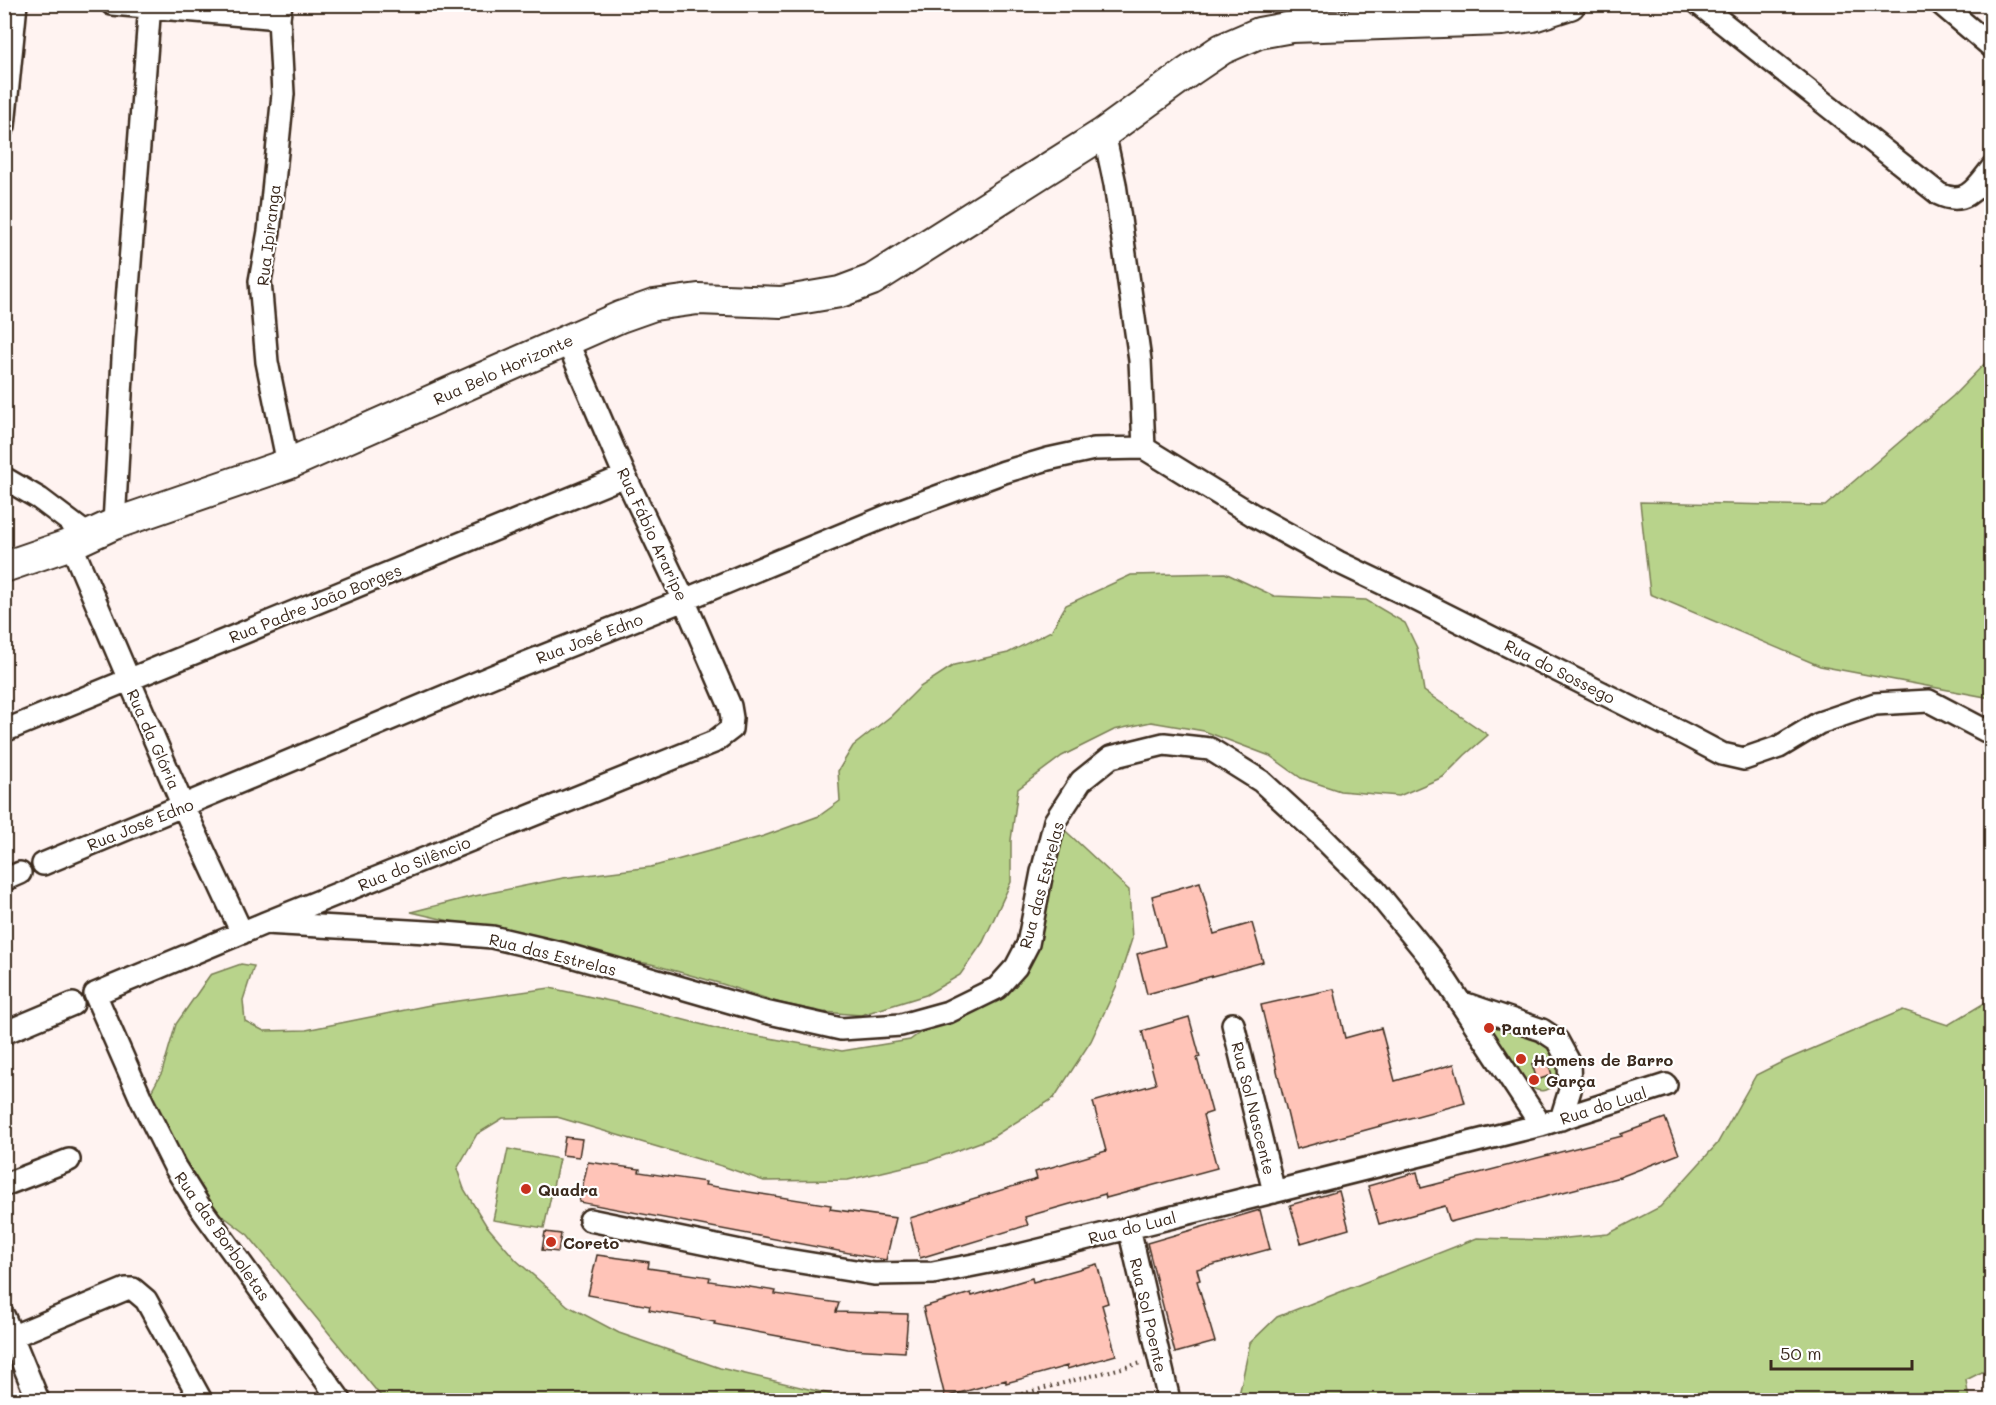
<svg xmlns="http://www.w3.org/2000/svg" width="1996" height="1405" viewBox="0 0 1996 1405" font-family="Mali,sans-serif">
<rect width="100%" height="100%" fill="#fff3f1"/>
<filter id="ink" filterUnits="userSpaceOnUse"><feTurbulence type="fractalNoise" baseFrequency=".0167" numOctaves="2"/><feDisplacementMap in="SourceGraphic" scale="12" xChannelSelector="R" yChannelSelector="G"/><feConvolveMatrix kernelMatrix="1 2 1 2 8 2 1 2 1" color-interpolation-filters="sRGB"/></filter>
<g filter="url(#ink)">
<!-- green -->
<path fill="#b8d38b" stroke="#7a7e54" stroke-width="1.5" d="M 1991,357 L 1991,698 L 1820,666 L 1650,594 L 1640,502 L 1825,506 L 1953,396 Z
M 1225,573 L 1274,596 L 1366,600 L 1405,623 L 1417,648 L 1424,691 L 1488,735 L 1465,755 L 1443,777 L 1399,796 L 1340,791 L 1301,778 L 1270,756 L 1204,731 L 1151,722 L 1114,730 L 1062,756 L 1018,789 L 1011,840 L 1011,882 L 983,942 L 960,975 L 926,995 L 861,1015 L 823,1012 L 780,1003 L 722,984 L 651,964 L 606,957 L 411,912 L 470,897 L 563,878 L 651,867 L 764,836 L 819,816 L 840,801 L 838,771 L 853,746 L 891,716 L 920,687 L 954,665 L 1008,653 L 1051,631 L 1066,605 L 1131,575 Z
M 1055,821 L 1129,890 L 1132,939 L 1117,985 L 1091,1041 L 1054,1098 L 991,1138 L 929,1161 L 848,1180 L 764,1181 L 725,1167 L 557,1117 L 503,1118 L 477,1134 L 457,1169 L 464,1189 L 486,1225 L 516,1260 L 568,1306 L 619,1333 L 720,1368 L 834,1395 L 849,1400 L 384,1400 L 248,1235 L 211,1207 L 187,1168 L 150,1094 L 162,1072 L 176,1024 L 210,975 L 241,964 L 254,966 L 243,1000 L 245,1021 L 264,1031 L 306,1030 L 430,1005 L 550,988 L 619,1003 L 719,1029 L 842,1051 L 910,1040 L 948,1012 L 1016,967 Z
M 1991,999 L 1991,1371 L 1982,1372 L 1966,1380 L 1969,1400 L 1238,1400 L 1250,1343 L 1277,1317 L 1477,1238 L 1546,1240 L 1608,1234 L 1660,1207 L 1717,1144 L 1756,1075 L 1786,1060 L 1903,1010 L 1948,1025 Z
M 1486,1022 C 1508,1029 1553,1037 1559,1064 C 1560,1068 1560,1074 1560,1078 C 1554,1086 1548,1093 1537,1090 C 1521,1086 1496,1037 1486,1022 Z
M 508,1149 L 559,1159 L 544,1228 L 493,1220 Z"/>
<!-- building -->
<path fill="#ffc4b8" stroke="#3b2a1e" stroke-width="1.5" d="M 1200,882 L 1214,934 L 1252,923 L 1263,962 L 1147,994 L 1137,954 L 1165,946 L 1152,896 Z
M 1334,989 L 1345,1038 L 1381,1028 L 1395,1081 L 1454,1064 L 1465,1103 L 1296,1149 L 1261,1005 Z
M 1189,1017 L 1200,1057 L 1197,1058 L 1212,1112 L 1203,1115 L 1217,1168 L 1106,1198 L 1105,1194 L 1025,1217 L 1028,1225 L 920,1258 L 910,1218 L 1037,1179 L 1035,1172 L 1106,1151 L 1093,1102 L 1156,1084 L 1142,1031 Z
M 1547,1059 L 1552,1075 L 1537,1080 L 1532,1064 Z
M 1665,1118 L 1679,1154 L 1620,1177 L 1450,1222 L 1445,1206 L 1379,1224 L 1368,1186 L 1417,1172 L 1421,1188 L 1622,1136 L 1621,1134 Z
M 565,1137 L 582,1139 L 579,1157 L 562,1155 Z
M 588,1162 L 640,1169 L 639,1172 L 706,1182 L 705,1185 L 831,1205 L 830,1209 L 896,1218 L 886,1260 L 579,1202 Z
M 1339,1191 L 1349,1229 L 1301,1243 L 1290,1205 Z
M 1260,1210 L 1270,1249 L 1197,1269 L 1200,1280 L 1197,1281 L 1215,1342 L 1175,1353 L 1147,1243 Z
M 545,1232 L 561,1234 L 558,1252 L 542,1250 Z
M 597,1255 L 649,1262 L 648,1268 L 710,1277 L 709,1281 L 776,1291 L 775,1294 L 839,1303 L 836,1312 L 908,1314 L 905,1352 L 848,1349 L 778,1336 L 714,1324 L 715,1322 L 649,1310 L 650,1306 L 588,1295 Z
M 1097,1264 L 1108,1303 L 1102,1305 L 1116,1355 L 1067,1369 L 1067,1366 L 1006,1383 L 1006,1380 L 945,1397 L 923,1307 L 971,1293 L 972,1296 L 1032,1278 L 1033,1282 Z"/>
<g fill="none" stroke-linecap="round" stroke-linejoin="round">
<!-- street casing -->
<g stroke="#3b2a1e" stroke-width="26">
<path id="street" d="M 112,4 L 279,18
M 281,4 L 279,18 L 283,94 L 269,231 L 260,281 L 267,362 L 288,464
M 1699,4 L 1939,194 C 1966,207 1977,187 1992,168
M 1941,4 L 1992,47
M 4,126 L 16,4
M 1104,133 L 1115,184 L 1140,360 L 1144,448
M 1144,448 L 1253,515 L 1338,562 L 1405,594 L 1686,735 L 1722,754 L 1744,759 L 1779,747 L 1819,723 L 1875,704 L 1929,701 L 1992,734
M 4,478 L 40,499 L 89,536
M 114,524 L 124,340 L 150,4
M 71,544 L 183,806 L 242,933
M 4,731 L 625,476
M 43,864 L 498,674 L 684,600 L 904,509 L 1004,472 L 1048,459 L 1094,449 L 1144,448
M 4,880 L 20,873
M 265,923 L 445,933 L 492,937 L 564,954 L 765,1012 L 841,1029 L 901,1025 L 948,1012 L 997,988 L 1016,967 L 1028,944 L 1042,872 L 1055,821 L 1081,781 L 1111,757 L 1164,744 L 1210,749 L 1261,781 L 1320,835 L 1375,890 L 1433,961 L 1541,1125
M 1460,1002 L 1542,1030 L 1557,1040 L 1569,1062 L 1570,1090 L 1561,1119
M 1233,1024 L 1274,1192
M 4,1033 L 73,1004
M 4,1185 L 69,1160
M 590,1220 L 775,1258 L 874,1274 L 933,1273 L 999,1260 L 1129,1228 L 1541,1125 L 1666,1085
M 1129,1228 L 1169,1400
M 4,1317 L 38,1400
M 4,1340 L 126,1289 L 133,1289 L 146,1300 L 201,1400
M 340,1400 L 200,1207 L 175,1167 L 142,1101 L 95,994 L 265,923 L 714,742 L 731,729 L 732,718 L 730,706 L 684,600 L 625,476 L 567,341"/>
</g>
<!-- secondary casing -->
<g stroke="#3b2a1e" stroke-width="34">
<path id="secondary" d="M 4,567 L 71,544 L 114,524 L 288,464 L 620,317 L 654,305 L 698,299 L 781,302 L 840,292 L 872,280 L 1104,133 L 1188,72 L 1222,49 L 1259,33 L 1292,27 L 1502,20 L 1533,16 L 1570,4"/>
</g>
<!-- path -->
<path stroke="#3b2a1e" stroke-width="4" stroke-dasharray="1.5 4.5" stroke-linecap="butt" d="M 1010,1397 L 1141,1363"/>
<!-- street -->
<use href="#street" stroke="#fff" stroke-width="21"/>
<!-- secondary -->
<use href="#secondary" stroke="#fff" stroke-width="30"/>
</g>
</g>
<!-- markers -->
<g fill="#c8321e" stroke="#fff" stroke-width="2">
<circle cx="1489" cy="1028" r="6"/>
<circle cx="1521" cy="1059" r="6"/>
<circle cx="1534" cy="1080" r="6"/>
<circle cx="526" cy="1189" r="6"/>
<circle cx="551" cy="1242" r="6"/>
</g>
<g text-anchor="middle" dominant-baseline="central" stroke-width="4.5" stroke-linejoin="round" paint-order="stroke">
<!-- street labels -->
<g font-size="16" fill="#3b2a1e" stroke="#fff">
<text transform="translate(268 235) rotate(-83)">Rua Ipiranga</text>
<text transform="translate(503 369) rotate(-24)">Rua Belo Horizonte</text>
<text transform="translate(653 534) rotate(65)">Rua Fábio Araripe</text>
<text transform="translate(315 603) rotate(-22)">Rua Padre João Borges</text>
<text transform="translate(589 638) rotate(-21)">Rua José Edno</text>
<text transform="translate(1560 671) rotate(27)">Rua do Sossego</text>
<text transform="translate(154 739) rotate(66)">Rua da Glória</text>
<text transform="translate(140 824) rotate(-22)">Rua José Edno</text>
<text transform="translate(414 863) rotate(-22)">Rua do Silêncio</text>
<text transform="translate(1041 885) rotate(-75)">Rua das Estrelas</text>
<text transform="translate(553 954) rotate(14)">Rua das Estrelas</text>
<text transform="translate(1603 1105) rotate(-18)">Rua do Lual</text>
<text transform="translate(1254 1108) rotate(76)">Rua Sol Nascente</text>
<text transform="translate(1132 1227) rotate(-14)">Rua do Lual</text>
<text transform="translate(223 1236) rotate(55)">Rua das Borboletas</text>
<text transform="translate(1149 1315) rotate(77)">Rua Sol Poente</text>
</g>
<!-- poi labels -->
<g font-size="16" font-weight="bold" fill="#3b2a1e" stroke="#fff" text-anchor="start">
<text x="1501" y="1028">Pantera</text>
<text x="1533" y="1059">Homens de Barro</text>
<text x="1546" y="1080">Garça</text>
<text x="538" y="1189">Quadra</text>
<text x="563" y="1242">Coreto</text>
</g>
</g>
<!-- margin -->
<rect width="1996" height="1405" fill="none" stroke="#fff" stroke-width="24"/>
<rect x="12" y="12" width="1972" height="1381" fill="none" stroke="#3b2a1e" stroke-width="2" filter="url(#ink)"/>
<!-- scale -->
<path d="M1771 1360v9h141v-9" fill="none" stroke="#3b2a1e" stroke-width="3"/>
<text x="1780" y="1360" font-size="18" fill="#3b2a1e" stroke="#ffffff" stroke-width="4.5" paint-order="stroke">50 m</text>
</svg>
